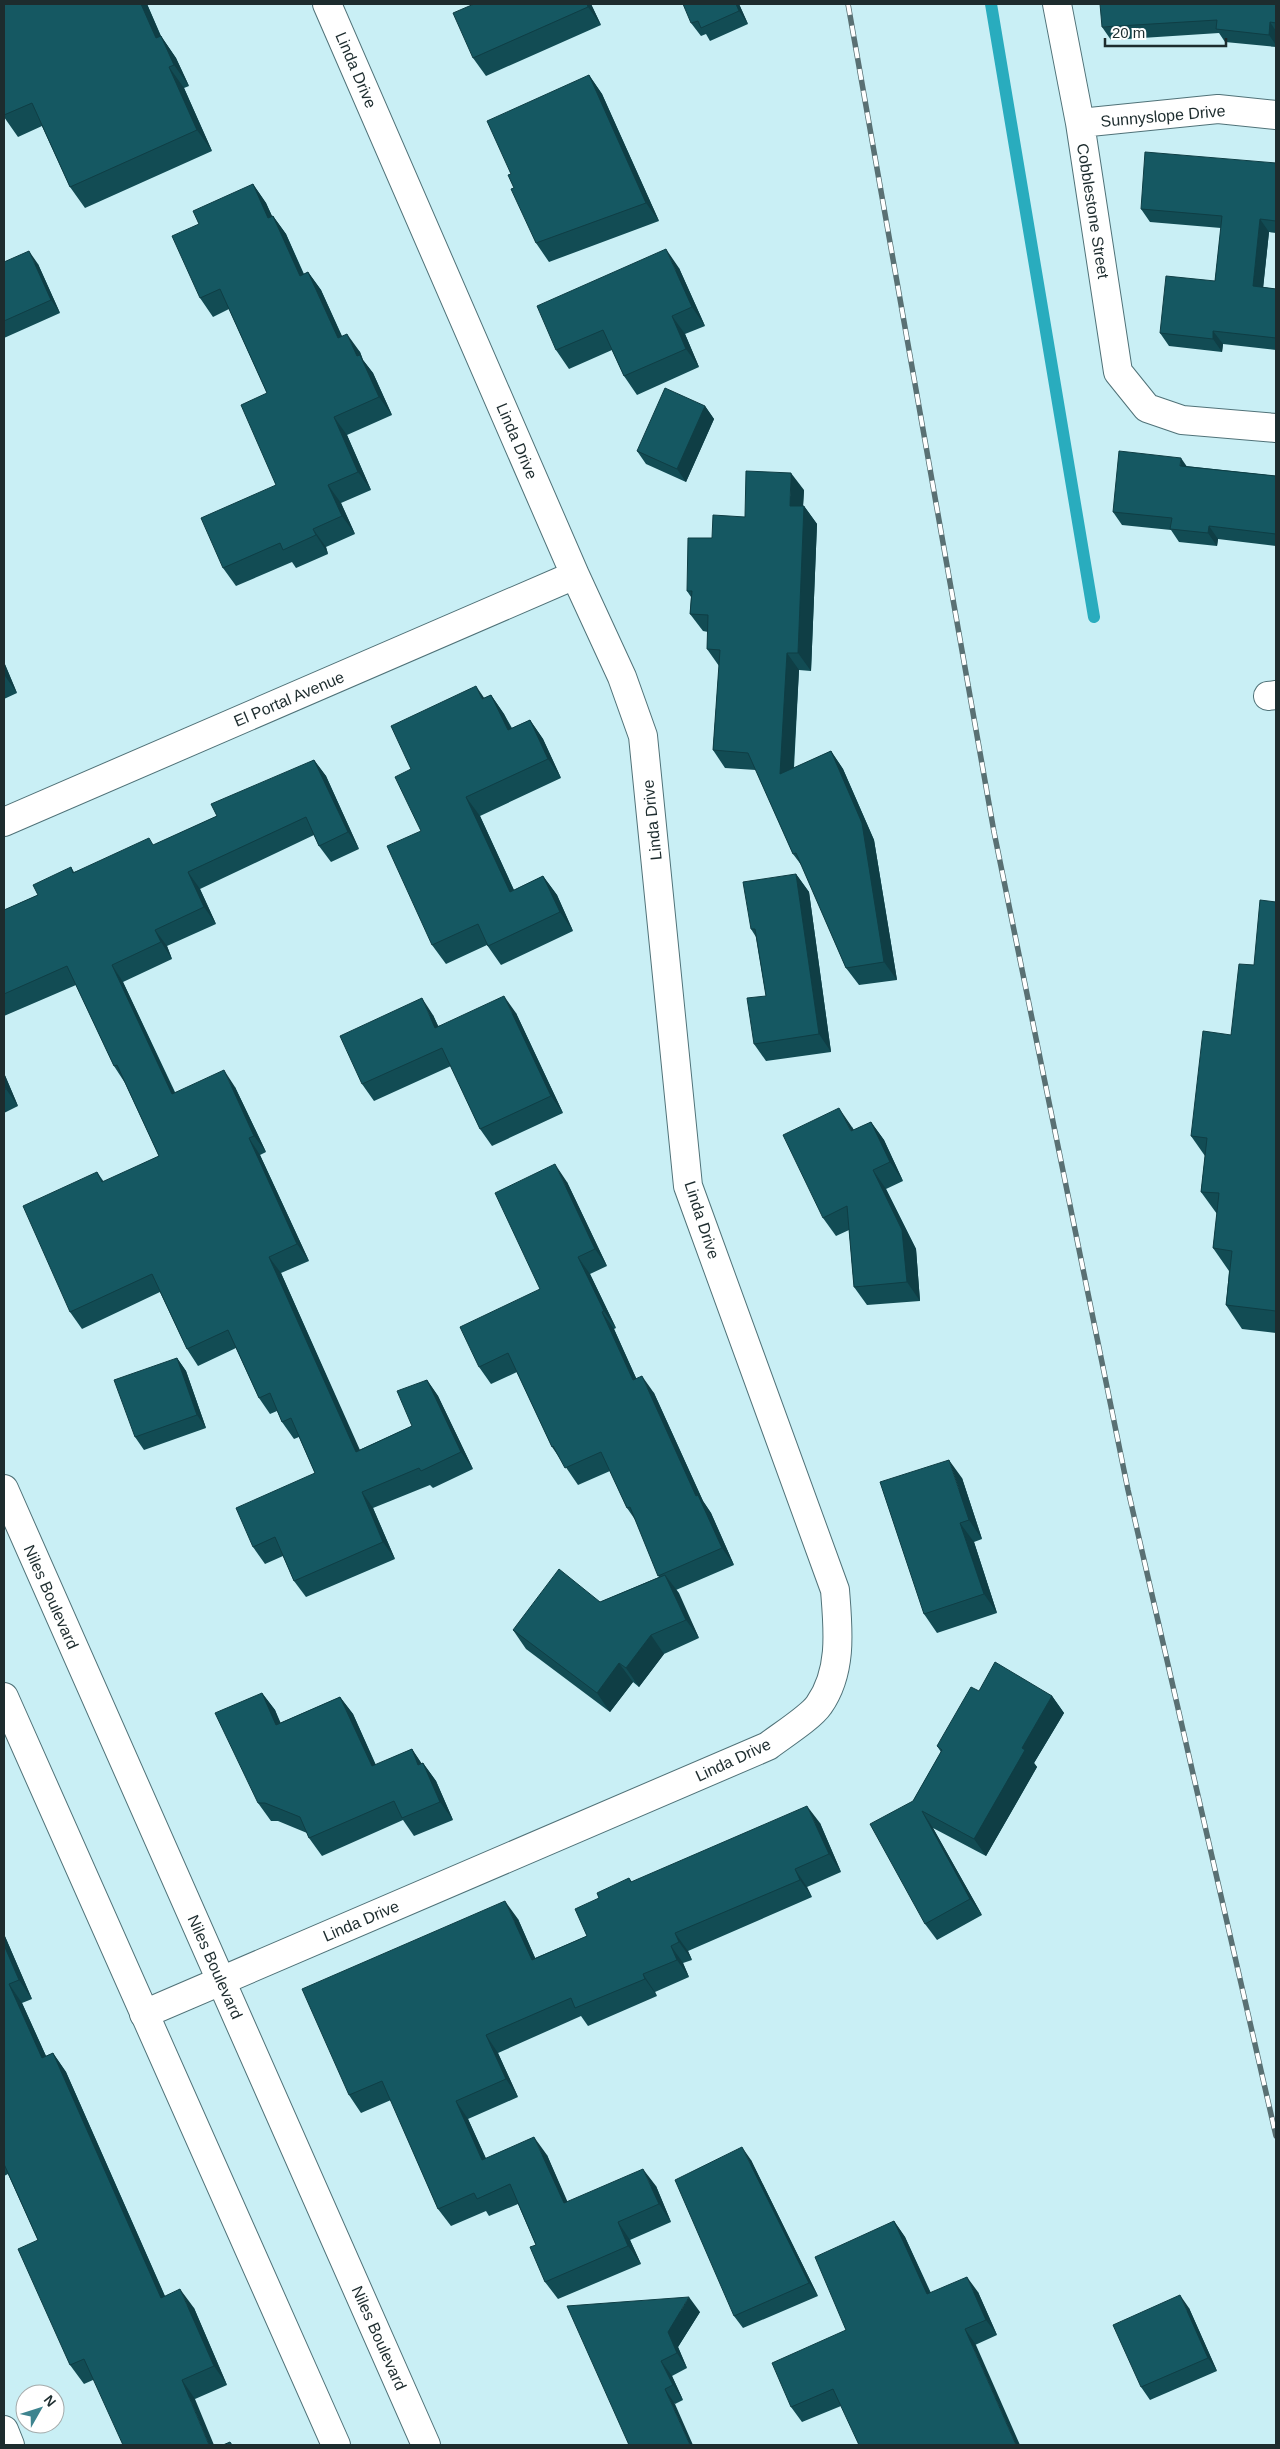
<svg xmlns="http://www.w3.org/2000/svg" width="1280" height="2449" viewBox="0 0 1280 2449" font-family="Arial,sans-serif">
<rect width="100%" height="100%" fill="#c9eff5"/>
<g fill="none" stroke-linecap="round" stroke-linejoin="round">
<!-- stream -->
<path stroke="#29acbe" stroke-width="12" d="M 991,4 L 1094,617"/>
<!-- street casing -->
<g stroke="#507278" stroke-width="30">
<path id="street" d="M 1057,4 L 1080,123 L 1118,372 L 1147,408 L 1182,420 L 1276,428
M 1080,123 L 1218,109 L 1276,115
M 1268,696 L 1276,695
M 4,822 L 575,575
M 144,2014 L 768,1746 C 781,1736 811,1717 819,1705 C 843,1671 838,1628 835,1590 L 688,1186 L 643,736 L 622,677 L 575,575 L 327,4
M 4,2430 L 10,2445"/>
</g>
<!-- secondary casing -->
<g stroke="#507278" stroke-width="30">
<path id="secondary" d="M 4,1489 L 426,2445
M 4,1697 L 336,2445"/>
</g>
<!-- street -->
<use href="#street" stroke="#fff" stroke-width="28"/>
<!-- secondary -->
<use href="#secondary" stroke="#fff" stroke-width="28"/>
<!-- rail casing -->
<g stroke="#597073" stroke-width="5.5">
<path id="rail" d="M 848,4 L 994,832 L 1128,1490 L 1276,2136"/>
</g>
<!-- rail -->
<use href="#rail" stroke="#fff" stroke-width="4" stroke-dasharray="11" stroke-linecap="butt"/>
</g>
<!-- wall -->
<path fill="#124c54" d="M 4,4 L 147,4 L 161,36 L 176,58 L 189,86 L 184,88 L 212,151 L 85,208 L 70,187 L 42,126 L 18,137 L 4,117 Z
M 474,4 L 591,4 L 601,25 L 486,76 L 473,58 Z
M 739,4 L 748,24 L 710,41 L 706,34 L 701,36 L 691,23 Z
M 1276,4 L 1276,47 L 1225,42 L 1219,33 L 1111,40 L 1102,27 Z
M 589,75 L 602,94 L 659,221 L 549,262 L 536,243 L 511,174 Z
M 1276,163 L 1276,233 L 1269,232 L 1263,287 L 1276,289 L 1276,350 L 1223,344 L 1222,352 L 1169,346 L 1160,333 L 1215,281 L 1221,228 L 1150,222 L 1141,209 Z
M 253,184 L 266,203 L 272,216 L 273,216 L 286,234 L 304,274 L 308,272 L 321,290 L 342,336 L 360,352 L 363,360 L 373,373 L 392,415 L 347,435 L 371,490 L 341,503 L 355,534 L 326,547 L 328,554 L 296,568 L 292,562 L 236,586 L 223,568 L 276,485 L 267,393 L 229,309 L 213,317 L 200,298 L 199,224 Z
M 4,262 L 38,264 L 60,313 L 4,338 Z
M 679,268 L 705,326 L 685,334 L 699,367 L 637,395 L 624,376 L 612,350 L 569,369 L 556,350 Z
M 705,406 L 714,419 L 686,482 L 646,464 L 637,451 Z
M 1186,466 L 1276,476 L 1276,546 L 1218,539 L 1217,546 L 1179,542 L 1171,530 L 1122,525 L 1113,512 Z
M 804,490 L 803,506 L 804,506 L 817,524 L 811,671 L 799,670 L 794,768 L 831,751 L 843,769 L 874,840 L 897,980 L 859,985 L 846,968 L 802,866 L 793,854 L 756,770 L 725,768 L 713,750 L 719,666 L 707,649 L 708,632 L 703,631 L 690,614 L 691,597 L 687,591 L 745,517 Z
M 4,662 L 17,693 L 4,699 Z
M 491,695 L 504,714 L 512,728 L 530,720 L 543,739 L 561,778 L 480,816 L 514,890 L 543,876 L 557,895 L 573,931 L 501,965 L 487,945 L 446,964 L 432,945 L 421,831 L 411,769 L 484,698 Z
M 314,760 L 326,776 L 359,849 L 331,862 L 319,846 L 314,835 L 200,889 L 216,924 L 167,946 L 172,959 L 123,982 L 175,1092 L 235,1087 L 266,1152 L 260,1155 L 309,1261 L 281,1273 L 359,1450 L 412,1426 L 427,1380 L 438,1396 L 473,1469 L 433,1488 L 430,1485 L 373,1508 L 395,1559 L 306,1597 L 294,1581 L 283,1556 L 265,1564 L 253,1547 L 315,1473 L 299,1437 L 294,1439 L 282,1422 L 277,1411 L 270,1414 L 259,1398 L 236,1348 L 198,1366 L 187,1349 L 160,1292 L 82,1329 L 70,1312 L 97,1172 L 104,1182 L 159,1156 L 125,1083 L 114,1066 L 76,985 L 4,1016 L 4,910 L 38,895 L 71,867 L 74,872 L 154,845 L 217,816 Z
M 796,874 L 809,892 L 831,1052 L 766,1061 L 754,1044 L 766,996 L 756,937 L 751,929 Z
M 1276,902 L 1276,1333 L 1242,1329 L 1226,1305 L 1229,1271 L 1213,1248 L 1217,1214 L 1201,1192 L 1205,1156 L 1191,1136 L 1231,1035 L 1254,965 Z
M 516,1013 L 563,1113 L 492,1146 L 480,1129 L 451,1066 L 374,1101 L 362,1084 L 433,1015 L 438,1026 Z
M 4,1073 L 18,1106 L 4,1113 Z
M 871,1122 L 884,1140 L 903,1181 L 886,1189 L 916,1249 L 920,1301 L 867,1305 L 854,1287 L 849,1230 L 836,1236 L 823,1218 L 852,1127 L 854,1130 Z
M 567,1182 L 607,1266 L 590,1274 L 616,1328 L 614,1329 L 636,1378 L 654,1393 L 703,1501 L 711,1513 L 734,1565 L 676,1590 L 699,1638 L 664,1654 L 639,1687 L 633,1682 L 610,1712 L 526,1649 L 513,1630 L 600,1602 L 659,1577 L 636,1521 L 627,1508 L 610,1471 L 578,1485 L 552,1447 L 517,1372 L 491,1384 L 479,1367 L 540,1289 Z
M 177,1358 L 186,1371 L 206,1428 L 144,1450 L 135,1437 Z
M 962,1478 L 982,1539 L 974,1542 L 997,1613 L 937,1633 L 924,1614 Z
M 979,1691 L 1052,1696 L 1064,1713 L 1034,1763 L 1037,1767 L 986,1856 L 933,1828 L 982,1915 L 937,1940 L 925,1924 L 913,1801 L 941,1752 L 937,1746 Z
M 262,1693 L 275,1710 L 280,1723 L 340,1697 L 353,1714 L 376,1765 L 412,1749 L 421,1763 L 423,1763 L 436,1781 L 453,1820 L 414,1836 L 403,1820 L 322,1856 L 309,1838 L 307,1833 L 278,1821 L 271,1821 L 258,1803 Z
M 820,1823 L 841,1872 L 807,1887 L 812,1897 L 688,1951 L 692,1960 L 683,1963 L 689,1977 L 655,1992 L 657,1996 L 588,2026 L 581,2016 L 498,2053 L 518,2097 L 468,2119 L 486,2159 L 547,2155 L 567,2202 L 656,2186 L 671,2222 L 630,2240 L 641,2264 L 558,2299 L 545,2282 L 536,2245 L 518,2204 L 489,2216 L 486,2211 L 451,2226 L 438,2209 L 391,2100 L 361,2113 L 349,2095 L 518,1919 L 535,1958 L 587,1936 L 599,1898 L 629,1878 L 632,1882 Z
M 4,1934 L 32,1999 L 22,2003 L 46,2056 L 53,2053 L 66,2072 L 165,2296 L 194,2308 L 227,2385 L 195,2399 L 93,2380 L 84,2384 L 70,2365 L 38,2240 L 8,2174 L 4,2176 Z
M 751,2160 L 818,2296 L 743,2328 L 734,2316 Z
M 894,2221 L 905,2237 L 931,2293 L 978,2292 L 997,2335 L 841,2406 L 802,2422 L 791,2407 L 846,2330 Z
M 567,2306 L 700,2312 L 678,2347 L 687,2368 L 672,2376 L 683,2400 L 675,2404 Z
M 1189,2308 L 1217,2371 L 1150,2400 L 1141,2387 Z"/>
<!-- shaded-wall -->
<path fill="#0f3e45" d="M 141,4 L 147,4 L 171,60 L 156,38 Z
M 587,4 L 591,4 L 601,25 L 588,7 Z
M 736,4 L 739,4 L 748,24 L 739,11 Z
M 1270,22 L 1276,31 L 1276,45 L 1269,35 Z
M 161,36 L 176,58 L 189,86 L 174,65 Z
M 169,67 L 184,88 L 212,151 L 197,130 Z
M 589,75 L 602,94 L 659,221 L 646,203 Z
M 253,184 L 266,203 L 281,236 L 268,218 Z
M 273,216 L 286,234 L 312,294 L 300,276 Z
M 1260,219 L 1269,232 L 1262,299 L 1253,286 Z
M 666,249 L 679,268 L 705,326 L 692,307 Z
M 29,251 L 38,264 L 60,313 L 51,300 Z
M 308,272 L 321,290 L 351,357 L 338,338 Z
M 672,316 L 685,334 L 699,367 L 686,349 Z
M 1213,331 L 1223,344 L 1222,352 L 1213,339 Z
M 347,334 L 360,352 L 363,360 L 373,373 L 392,415 L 379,397 L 357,356 Z
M 705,406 L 714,419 L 686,482 L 677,469 Z
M 334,417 L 347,435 L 371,490 L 358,472 Z
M 1181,458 L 1190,471 L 1180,466 Z
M 791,473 L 804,490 L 802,523 L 790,506 Z
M 328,485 L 341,503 L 355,534 L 342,516 Z
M 804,506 L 817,524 L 811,671 L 798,653 Z
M 1209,526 L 1218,539 L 1217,546 L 1208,533 Z
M 313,529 L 326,547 L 328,554 L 316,535 Z
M 787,653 L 799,670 L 792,791 L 780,774 Z
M 4,662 L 17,693 L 5,676 L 4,672 Z
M 476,686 L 489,705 L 482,699 Z
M 491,695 L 504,714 L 521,749 L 508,730 Z
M 530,720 L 543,739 L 561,778 L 548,759 Z
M 831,751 L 843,769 L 874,840 L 897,980 L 884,962 Z
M 314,760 L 326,776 L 359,849 L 348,832 Z
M 466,797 L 480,816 L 523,910 L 510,892 Z
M 188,872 L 200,889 L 216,924 L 204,907 Z
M 796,874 L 809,892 L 831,1052 L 819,1034 Z
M 543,876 L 557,895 L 573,931 L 560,912 Z
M 155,930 L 167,946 L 172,959 L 161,942 Z
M 112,965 L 123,982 L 183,1111 L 172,1094 Z
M 504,996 L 516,1013 L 563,1113 L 551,1096 Z
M 422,998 L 433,1015 L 447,1045 L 435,1028 Z
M 224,1070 L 235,1087 L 266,1152 L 254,1136 Z
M 4,1073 L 18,1106 L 6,1089 L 4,1083 Z
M 839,1108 L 852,1127 L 864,1150 L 851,1131 Z
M 871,1122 L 884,1140 L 903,1181 L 890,1162 Z
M 249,1138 L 260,1155 L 309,1261 L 297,1244 Z
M 555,1164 L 567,1182 L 607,1266 L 595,1249 Z
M 873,1170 L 886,1189 L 916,1249 L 920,1301 L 907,1282 Z
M 269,1257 L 281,1273 L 368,1468 L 356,1452 Z
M 578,1257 L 590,1274 L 616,1328 L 604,1311 Z
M 602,1312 L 614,1329 L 645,1398 L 633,1380 Z
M 177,1358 L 186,1371 L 206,1428 L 197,1415 Z
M 642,1376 L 654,1393 L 703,1501 L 711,1513 L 734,1565 L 722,1548 L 696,1496 Z
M 427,1380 L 438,1396 L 473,1469 L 461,1452 Z
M 949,1460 L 962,1478 L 982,1539 L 969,1520 Z
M 362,1492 L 373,1508 L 395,1559 L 383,1542 Z
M 960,1523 L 974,1542 L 997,1613 L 984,1594 Z
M 665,1575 L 679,1593 L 699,1638 L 686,1620 Z
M 651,1635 L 664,1654 L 639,1687 L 626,1668 Z
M 619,1663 L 633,1682 L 610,1712 L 597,1693 Z
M 262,1693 L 275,1710 L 289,1742 L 276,1725 Z
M 1052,1696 L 1064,1713 L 1034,1763 L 1037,1767 L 986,1856 L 974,1839 L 1022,1748 Z
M 340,1697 L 353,1714 L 384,1784 L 372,1766 Z
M 412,1749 L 424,1767 L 418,1765 Z
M 423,1763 L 436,1781 L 453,1820 L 440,1802 Z
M 807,1806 L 820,1823 L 841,1872 L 829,1854 Z
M 922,1811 L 933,1828 L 982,1915 L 970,1899 Z
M 795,1869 L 807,1887 L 812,1897 L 800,1880 Z
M 505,1901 L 518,1919 L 544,1978 L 532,1960 Z
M 675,1933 L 688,1951 L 692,1960 L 679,1942 Z
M 4,1934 L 32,1999 L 19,1980 L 4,1945 Z
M 671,1946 L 683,1963 L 689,1977 L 677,1960 Z
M 643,1974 L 655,1992 L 657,1996 L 645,1979 Z
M 9,1984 L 22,2003 L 55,2076 L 42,2058 Z
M 486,2035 L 498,2053 L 518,2097 L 506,2079 Z
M 53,2053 L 66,2072 L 174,2317 L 161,2298 Z
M 456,2101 L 468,2119 L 495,2178 L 482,2160 Z
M 534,2137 L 547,2155 L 576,2221 L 564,2203 Z
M 742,2147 L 751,2160 L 818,2296 L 809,2283 Z
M 643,2169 L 656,2186 L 671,2222 L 659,2204 Z
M 894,2221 L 905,2237 L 938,2310 L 927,2294 Z
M 618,2222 L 630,2240 L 641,2264 L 628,2246 Z
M 967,2277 L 978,2292 L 997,2335 L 986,2320 Z
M 180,2289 L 194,2308 L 227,2385 L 214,2366 Z
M 1180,2295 L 1189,2308 L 1217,2371 L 1208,2358 Z
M 689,2297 L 700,2312 L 678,2347 L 687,2368 L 677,2353 L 668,2332 Z
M 965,2329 L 976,2345 L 1020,2445 L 1016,2445 Z
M 661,2361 L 672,2376 L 683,2400 L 673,2385 Z
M 182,2380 L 195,2399 L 214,2445 L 209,2445 Z
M 665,2389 L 675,2404 L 693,2445 L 690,2445 Z"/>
<!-- building -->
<path fill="#155862" stroke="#0f3e45" d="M 4,4 L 141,4 L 156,38 L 161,36 L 174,65 L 169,67 L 197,130 L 70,187 L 32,103 L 4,115 Z
M 474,4 L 587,4 L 588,7 L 473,58 L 453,13 Z
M 683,4 L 736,4 L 739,11 L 701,28 L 698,21 L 691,23 Z
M 1100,4 L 1276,4 L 1276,23 L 1270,22 L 1269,35 L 1216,29 L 1217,20 L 1102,27 Z
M 589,75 L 646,203 L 536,243 L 511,189 L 514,188 L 508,175 L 511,174 L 487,121 Z
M 1145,152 L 1276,163 L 1276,221 L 1260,219 L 1253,286 L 1276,289 L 1276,338 L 1213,331 L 1213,339 L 1160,333 L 1166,276 L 1215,281 L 1222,216 L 1141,209 Z
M 253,184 L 268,218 L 273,216 L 300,276 L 308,272 L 338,338 L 347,334 L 357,356 L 360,355 L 379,397 L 334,417 L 358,472 L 328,485 L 342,516 L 313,529 L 316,535 L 283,550 L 280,543 L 223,568 L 201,518 L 276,485 L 241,405 L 267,393 L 220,289 L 200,298 L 172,236 L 199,224 L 193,211 Z
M 666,249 L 692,307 L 672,316 L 686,349 L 624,376 L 603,330 L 556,350 L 537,306 Z
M 29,251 L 51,300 L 4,321 L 4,262 Z
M 665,388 L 705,406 L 677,469 L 637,451 Z
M 1119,451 L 1181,458 L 1180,466 L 1276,476 L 1276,534 L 1209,526 L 1208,533 L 1170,529 L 1172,518 L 1113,512 Z
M 746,471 L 791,473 L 790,506 L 804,506 L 798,653 L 787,653 L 780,774 L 831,751 L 862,823 L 884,962 L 846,968 L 796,853 L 793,854 L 748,753 L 713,750 L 720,650 L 707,649 L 708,615 L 690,614 L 692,591 L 687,591 L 688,538 L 712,538 L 713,515 L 745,517 Z
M 476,686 L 482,699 L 491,695 L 508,730 L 530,720 L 548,759 L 466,797 L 510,892 L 543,876 L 560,912 L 488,946 L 478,924 L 432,945 L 387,846 L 421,831 L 395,777 L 411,769 L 391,726 Z
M 314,760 L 348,832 L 319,846 L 306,817 L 188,872 L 204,907 L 155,930 L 161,942 L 112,965 L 172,1094 L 224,1070 L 254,1136 L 249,1138 L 297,1244 L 269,1257 L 356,1452 L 412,1426 L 397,1391 L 427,1380 L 461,1452 L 421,1471 L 419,1468 L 362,1492 L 383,1542 L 294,1581 L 275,1537 L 253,1547 L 236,1508 L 315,1473 L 291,1418 L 282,1422 L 270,1393 L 259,1398 L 228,1330 L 187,1349 L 152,1274 L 70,1312 L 23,1206 L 97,1172 L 102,1182 L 159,1156 L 117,1065 L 114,1066 L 67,966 L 4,994 L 4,910 L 38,895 L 33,885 L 71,867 L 73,873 L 149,838 L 153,845 L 217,816 L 211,804 Z
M 796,874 L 819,1034 L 754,1044 L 747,998 L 766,996 L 755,929 L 751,929 L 743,882 Z
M 1260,900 L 1276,902 L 1276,1311 L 1226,1305 L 1232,1251 L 1213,1248 L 1219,1193 L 1201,1192 L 1207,1138 L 1191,1136 L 1203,1031 L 1231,1035 L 1239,964 L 1254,965 Z
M 504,996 L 551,1096 L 480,1129 L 442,1048 L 362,1084 L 340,1036 L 422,998 L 435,1028 Z
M 4,1083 L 6,1089 L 4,1090 Z
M 839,1108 L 851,1131 L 871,1122 L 890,1162 L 873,1170 L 902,1230 L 907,1282 L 854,1287 L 847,1206 L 823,1218 L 783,1135 Z
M 555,1164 L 595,1249 L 578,1257 L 604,1311 L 602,1312 L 633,1380 L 642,1376 L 696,1496 L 698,1495 L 722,1548 L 658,1576 L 630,1507 L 627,1508 L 601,1452 L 565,1468 L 553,1446 L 552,1447 L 508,1353 L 479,1367 L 460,1327 L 540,1289 L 495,1193 Z
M 177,1358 L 197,1415 L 135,1437 L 114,1380 Z
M 949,1460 L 969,1520 L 960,1523 L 984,1594 L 924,1614 L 880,1482 Z
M 559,1569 L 600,1602 L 665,1575 L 686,1620 L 651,1635 L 626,1668 L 619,1663 L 597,1693 L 513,1630 Z
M 995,1662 L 1052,1696 L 1022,1748 L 1025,1750 L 974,1839 L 922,1811 L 970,1899 L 925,1924 L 870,1824 L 913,1801 L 942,1750 L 937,1746 L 971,1687 L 979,1691 Z
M 262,1693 L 276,1725 L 340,1697 L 372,1766 L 412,1749 L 418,1765 L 423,1763 L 440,1802 L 402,1818 L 394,1801 L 309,1838 L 300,1817 L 265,1803 L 258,1803 L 215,1713 Z
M 807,1806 L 829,1854 L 795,1869 L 800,1880 L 675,1933 L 679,1942 L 671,1946 L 677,1960 L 643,1974 L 645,1979 L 575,2008 L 571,1998 L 486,2035 L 506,2079 L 456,2101 L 482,2160 L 534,2137 L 564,2203 L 643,2169 L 659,2204 L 618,2222 L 628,2246 L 545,2282 L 530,2247 L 536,2245 L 510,2184 L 477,2199 L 474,2193 L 438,2209 L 382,2081 L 349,2095 L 302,1989 L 505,1901 L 532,1960 L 587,1936 L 575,1909 L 599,1898 L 597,1893 L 629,1878 L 631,1882 Z
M 4,1945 L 19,1980 L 9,1984 L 42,2058 L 53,2053 L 161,2298 L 180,2289 L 214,2366 L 182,2380 L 209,2445 L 123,2445 L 84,2359 L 70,2365 L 18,2249 L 38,2240 L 4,2164 Z
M 742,2147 L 809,2283 L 734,2316 L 675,2180 Z
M 894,2221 L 927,2294 L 967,2277 L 986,2320 L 965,2329 L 1016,2445 L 859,2445 L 833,2389 L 791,2407 L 772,2363 L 846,2330 L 815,2257 Z
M 1180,2295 L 1208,2358 L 1141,2387 L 1113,2325 Z
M 689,2297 L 668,2332 L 677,2353 L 661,2361 L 673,2385 L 665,2389 L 690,2445 L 629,2445 L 567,2306 Z
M 230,2442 L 232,2445 L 223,2445 Z"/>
<g text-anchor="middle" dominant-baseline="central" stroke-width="5" stroke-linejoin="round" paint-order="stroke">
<!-- street labels -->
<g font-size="16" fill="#1d2c2e" stroke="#fff">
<text transform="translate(356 70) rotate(67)">Linda Drive</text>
<text transform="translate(1163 116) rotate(-5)">Sunnyslope Drive</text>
<text transform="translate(1093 211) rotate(81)">Cobblestone Street</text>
<text transform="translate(517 441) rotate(67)">Linda Drive</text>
<text transform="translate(289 699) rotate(-23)">El Portal Avenue</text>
<text transform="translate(652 820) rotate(-96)">Linda Drive</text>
<text transform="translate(702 1220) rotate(72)">Linda Drive</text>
<text transform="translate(51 1597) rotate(66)">Niles Boulevard</text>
<text transform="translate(733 1760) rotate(-25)">Linda Drive</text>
<text transform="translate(361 1921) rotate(-23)">Linda Drive</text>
<text transform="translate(215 1967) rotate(66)">Niles Boulevard</text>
<text transform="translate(379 2338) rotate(66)">Niles Boulevard</text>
</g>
</g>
<!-- border -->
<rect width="1280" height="2449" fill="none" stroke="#1d2c2e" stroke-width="10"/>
<!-- north arrow -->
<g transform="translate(40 2409) rotate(51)"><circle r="24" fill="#ffffff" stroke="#a5abab"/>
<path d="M0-4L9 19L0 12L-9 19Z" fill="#3e848f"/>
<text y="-8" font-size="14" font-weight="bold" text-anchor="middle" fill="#1d2c2e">N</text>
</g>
<!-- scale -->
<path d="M1105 38v8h121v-8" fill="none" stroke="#1d2c2e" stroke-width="2.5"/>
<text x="1112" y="38" font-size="15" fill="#1d2c2e" stroke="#ffffff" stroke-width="4" paint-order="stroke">20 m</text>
</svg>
